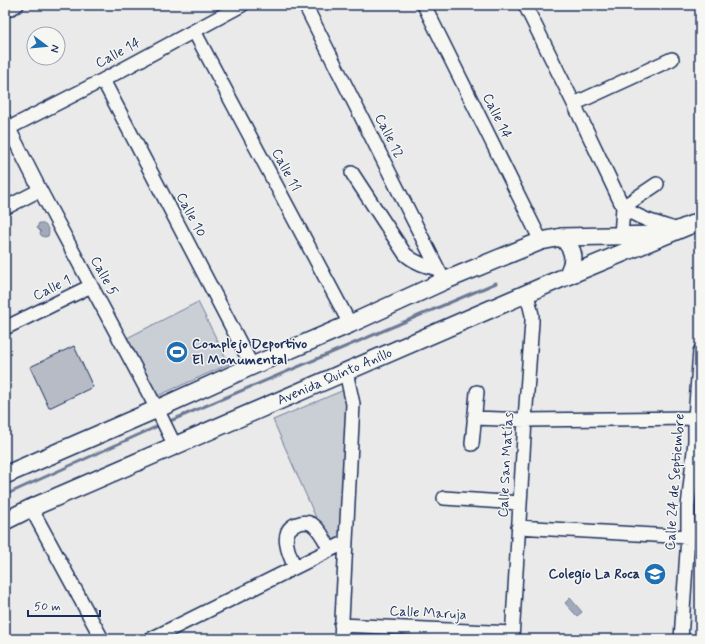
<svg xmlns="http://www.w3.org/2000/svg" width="705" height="644" viewBox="0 0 705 644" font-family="Mynerve,sans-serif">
<rect width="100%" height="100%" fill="#e9eae9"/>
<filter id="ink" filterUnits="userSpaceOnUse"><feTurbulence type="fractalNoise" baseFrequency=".025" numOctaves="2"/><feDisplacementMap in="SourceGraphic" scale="8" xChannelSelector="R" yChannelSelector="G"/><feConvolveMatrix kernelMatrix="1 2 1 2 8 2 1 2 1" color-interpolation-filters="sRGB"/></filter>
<g filter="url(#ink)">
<!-- green -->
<path fill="#caced5" stroke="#727e9a" d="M 198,302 L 229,364 L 153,398 L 125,339 Z
M 344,390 L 350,416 L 342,535 L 328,545 L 273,420 Z"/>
<!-- water -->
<path fill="#a2aaba" stroke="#6c7995" d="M 39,223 C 46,224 48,227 49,233 L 48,236 L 45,237 L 42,236 L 40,234 L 41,232 L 37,228 Z
M 570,598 L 582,612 L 577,616 L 565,603 Z"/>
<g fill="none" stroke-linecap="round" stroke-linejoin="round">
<!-- stream -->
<path stroke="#6c7995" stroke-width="3" d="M 170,421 L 496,283
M 5,495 L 158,426"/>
</g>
<!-- building -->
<path fill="#b6bbc6" stroke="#1b2f5e" d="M 74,346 L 93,387 L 49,408 L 30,367 Z"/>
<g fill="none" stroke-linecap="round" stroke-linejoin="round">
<!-- minor casing -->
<g stroke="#1b2f5e" stroke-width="16">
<path id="minor" d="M 305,5 L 444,281
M 424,5 L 541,241
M 525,5 L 574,104 L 623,207 C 639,219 659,224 678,230
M 5,11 L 17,5
M 194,31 L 350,324
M 103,80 L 252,366
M 574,104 L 672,59
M 5,121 L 40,190 L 157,409 L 175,446
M 9,128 L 103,80 L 242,5
M 352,173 L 405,254 C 415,263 426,266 438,269
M 5,208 L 40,190
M 621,236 L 623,207 L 657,184
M 5,328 L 91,286
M 474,418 L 525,420 L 695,418
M 472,444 L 477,392
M 444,498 L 520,503
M 31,508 L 102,639
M 518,527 L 688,537
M 295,567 C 289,555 278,530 297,524 C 302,522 307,521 312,524 C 321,530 325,541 330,550
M 341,625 L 512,633
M 151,639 L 346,542
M 341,639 L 353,404 L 346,372
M 512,639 L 525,420 L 532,322 L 532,315 L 527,294
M 681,639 L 688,537 L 688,507 L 695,441 L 695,418 L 700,351"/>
</g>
<!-- major casing -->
<g stroke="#1b2f5e" stroke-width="20">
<g id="major">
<path d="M 562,237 C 575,251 576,259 567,276"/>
<path d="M 5,475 L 157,409 L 252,366 L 350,324 L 444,281 L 541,241 L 562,237 L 657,235"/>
<path id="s1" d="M 5,521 L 31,508 L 567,276 L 700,221"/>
</g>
</g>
<!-- minor -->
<use href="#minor" stroke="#f6f6f2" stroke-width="13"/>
<!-- major -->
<use href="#major" stroke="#f6f6f2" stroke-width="17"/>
</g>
</g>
<!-- icons -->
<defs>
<g id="stadium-disc" transform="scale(1.15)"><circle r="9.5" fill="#1f6fb2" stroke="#f6f6f2"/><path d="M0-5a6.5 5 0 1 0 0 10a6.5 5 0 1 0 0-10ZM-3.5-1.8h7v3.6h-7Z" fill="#fff"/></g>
<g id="school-disc" transform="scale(1.15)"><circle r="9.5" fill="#1f6fb2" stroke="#f6f6f2"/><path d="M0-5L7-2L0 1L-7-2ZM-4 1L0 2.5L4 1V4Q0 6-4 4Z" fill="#fff"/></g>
</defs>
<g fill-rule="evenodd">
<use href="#stadium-disc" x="177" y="352"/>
<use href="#school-disc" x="655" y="574"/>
</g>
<g text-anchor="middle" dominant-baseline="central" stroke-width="3" stroke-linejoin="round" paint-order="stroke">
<!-- street labels -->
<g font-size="14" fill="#1b2f5e" stroke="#f6f6f2">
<text transform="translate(118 53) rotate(-28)">Calle 14</text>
<text transform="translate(497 116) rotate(64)">Calle 14</text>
<text transform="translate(389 136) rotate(63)">Calle 12</text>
<text transform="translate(286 170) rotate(62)">Calle 11</text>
<text transform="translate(191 215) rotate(62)">Calle 10</text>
<text transform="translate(104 276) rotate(62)">Calle 5</text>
<text transform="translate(52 288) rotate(-26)">Calle 1</text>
<text stroke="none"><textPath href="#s1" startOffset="360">Avenida Quinto Anillo</textPath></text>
<text transform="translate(506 465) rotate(-87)">Calle San Matías</text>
<text transform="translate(675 482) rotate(-86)">Calle 24 de Septiembre</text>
<text transform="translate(428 613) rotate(3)">Calle Maruja</text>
</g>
<!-- poi labels -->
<g font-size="14" font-weight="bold" fill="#1b2f5e" stroke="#f6f6f2" text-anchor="start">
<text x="192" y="344">Complejo Deportivo<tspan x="192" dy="16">El Monumental</tspan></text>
<text x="640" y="574" text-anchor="end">Colegio La Roca</text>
</g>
</g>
<!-- margin -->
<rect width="705" height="644" fill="none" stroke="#f6f6f2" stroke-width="20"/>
<rect x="10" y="10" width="685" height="624" fill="none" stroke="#1b2f5e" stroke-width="1.5" filter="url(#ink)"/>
<!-- north arrow -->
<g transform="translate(46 46) rotate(106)"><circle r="19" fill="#f6f6f2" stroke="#9ea6b7"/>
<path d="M0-3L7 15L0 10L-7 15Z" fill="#1f6fb2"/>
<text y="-6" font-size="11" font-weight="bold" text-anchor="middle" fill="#1b2f5e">N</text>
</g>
<!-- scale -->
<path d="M28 610v6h72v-6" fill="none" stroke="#1b2f5e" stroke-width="2"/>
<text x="34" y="610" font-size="12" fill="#1b2f5e" stroke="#f6f6f2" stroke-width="3" paint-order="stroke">50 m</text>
</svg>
